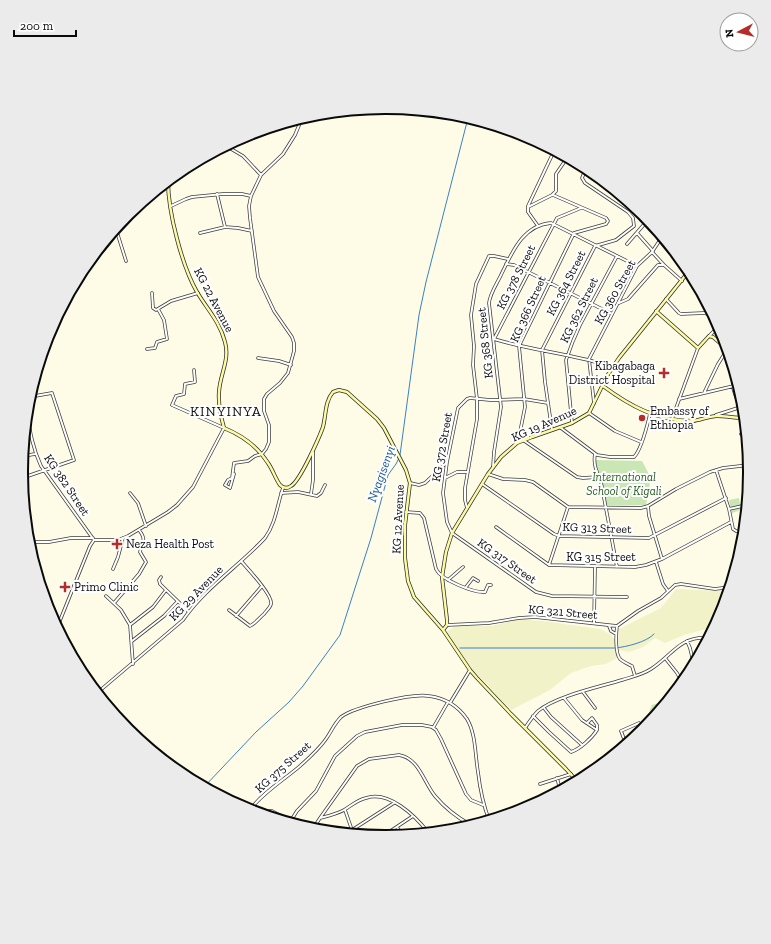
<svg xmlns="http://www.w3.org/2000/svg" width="771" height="944" viewBox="0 0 771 944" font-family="'Zilla Slab',serif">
<rect width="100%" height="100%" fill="#fefce7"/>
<!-- farmland -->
<path fill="#f2f2c9" d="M 676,589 L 726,591 L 729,590 L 722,612 L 714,627 L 684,635 L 665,643 L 655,638 L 643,647 L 629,652 L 619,650 L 618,642 L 619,629 L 661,608 Z
M 518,619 L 543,621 L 600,629 L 610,634 L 615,640 L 617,658 L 606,664 L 591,666 L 571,673 L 550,690 L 511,710 L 471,668 L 446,632 L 456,626 L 492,626 Z"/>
<!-- green -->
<path fill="#c9e6b4" d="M 595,460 L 642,461 L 651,478 L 646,505 L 607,506 Z
M 739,498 L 741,510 L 732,513 L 729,500 Z
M 658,703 L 660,709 L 649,723 C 647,716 649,712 652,705 Z"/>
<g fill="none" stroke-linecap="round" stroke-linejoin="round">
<!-- stream -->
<path stroke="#3882c8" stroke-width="1" d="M 400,455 L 419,315 L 426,282 L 468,118
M 460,648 L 615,648 C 626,647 647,642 654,634
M 204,787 L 256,732 L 289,702 L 303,686 L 340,635 L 371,538 L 388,475 L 396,464 L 399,458"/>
<!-- street casing -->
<g stroke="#3d3d3d" stroke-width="3.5">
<path id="street" d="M 226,146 L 243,156 L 261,175
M 217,194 L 225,227
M 171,206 L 186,199 L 192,197 L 223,194 L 242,194 L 251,196
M 528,206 L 554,151
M 581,208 L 557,218 L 494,339 C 533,351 574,354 613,367
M 538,226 L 528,212 L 528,207 L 552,195 L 556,191 L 556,174 L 567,158
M 116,229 L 126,261
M 200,233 L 225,227 L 238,228 L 252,231
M 637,233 L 653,251
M 627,244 L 647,221
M 652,252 L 664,265 L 682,281
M 506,264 L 514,265 L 612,314
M 152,293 L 153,308 L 156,310 L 171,301 L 198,293
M 666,299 L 679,313 L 681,314 L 704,313 L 713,315
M 619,303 L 628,299 L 658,265 L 664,265
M 709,336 L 719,326
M 147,349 L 155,348 L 157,342 L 167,339 L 164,320 L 158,309
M 258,358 L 279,361 L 291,365
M 735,374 C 729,385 736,396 740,407
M 704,393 L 718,364 L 727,350
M 679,399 L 738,385
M 548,403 L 524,399 L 490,400 L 470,398 L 467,399 L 458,408 L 447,462 L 443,493 L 447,522 L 452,533 L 536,592 L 552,596 L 627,597
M 594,403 L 589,359 L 637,266 L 652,252 L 662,237
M 27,413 C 30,432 33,449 41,466 L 94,540
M 589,413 L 615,431 L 641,442
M 716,415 L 744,406
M 672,419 L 698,348
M 572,423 L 566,360 L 573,341 L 580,325 L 617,256
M 561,428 L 597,455 L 610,457 L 634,457 C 642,449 647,426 650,414
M 552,430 L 545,382 L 542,350 L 595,246 L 616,240 L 634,226 L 633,218 L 628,212 L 585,183 L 582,178 L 586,168
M 741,434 L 746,432
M 523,440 L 577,477 L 583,478 L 598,477
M 518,442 L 525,407 L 519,346 L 574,233 L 606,224 L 608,221 L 606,218 L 553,195
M 595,454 C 593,465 597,472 601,482 L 617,567
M 23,456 L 35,454
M 493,467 L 494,452 L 501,407 L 489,303 C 490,294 496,285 500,277 C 511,255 522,225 551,223 L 637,266
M 716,470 L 729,509 L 733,529 L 736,531 L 744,532
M 234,474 L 230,488 L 225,485 L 228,480 L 232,478 L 234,463 L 248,461 L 255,456 L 262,454 L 266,449 L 269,442 L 269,425 L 264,411 L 264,399 L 267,394 L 280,383 L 288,373 L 294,351 L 294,343 L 292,337 L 274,311 L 258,277 L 250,218 L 249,206 L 251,196 L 261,175 L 283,154 L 295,135 L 302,118
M 488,474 L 503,479 L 525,480 L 533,482 L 568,507 L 641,508 L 648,506 L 676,489 L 710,472 L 723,468 L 749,465
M 22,478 L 74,460 L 52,393 L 29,397
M 445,478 L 457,472 L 468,472
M 410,483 L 419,485 L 425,483 L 446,463
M 482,484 L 554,534 L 559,536 L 649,538 L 726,498
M 130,493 L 138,503 L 146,526
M 281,493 L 298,492 L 317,496 L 321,493 L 325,485
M 311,494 L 313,480 L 313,452
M 648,506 L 649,516 L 662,559
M 467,508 L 465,500 L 465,488 L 477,419 L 477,399 L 473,365 L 474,346 L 471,315 L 476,284 L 489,256 L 494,256 L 508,259
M 729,509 L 747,505
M 406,512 L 420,513 L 424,518 L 436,569 C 441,580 474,593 485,592 L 488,585 L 491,585
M 496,527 L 549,565 L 635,567 L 646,565 L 662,559 L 731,522
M 94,540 L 118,540 L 128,536 L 168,512 L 177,505 L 193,487 L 224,428 L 172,405 L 176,396 L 184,394 L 185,384 L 195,382 L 194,370
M 28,542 L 49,542 L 71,538 L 93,538
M 656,562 L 663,584 L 668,591
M 549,565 L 568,507
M 113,569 L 118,557 L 123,538
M 161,577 L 159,580 L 160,584 L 189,612
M 448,580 L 463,567
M 466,587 L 473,578 L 478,581
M 106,596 L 121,610 L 130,625 L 133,664
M 114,603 L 139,574 L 146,562 L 140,552 C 142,542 147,540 139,530
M 229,610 L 250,626 C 255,624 259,618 264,614 C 266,611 270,608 271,604 C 273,595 247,568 241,561
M 236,616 L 262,586
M 594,623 L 595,567
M 130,625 L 153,607 L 166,590
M 447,625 L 489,623 L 519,618 L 535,617 L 617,626 L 638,611 L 661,598 L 675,585 L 681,584 L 715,589 L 730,587
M 609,626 L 611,631 L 616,634
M 617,626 C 616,634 615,653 620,659 C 623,662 628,664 632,666 L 635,676
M 57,628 L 90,546 L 94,540
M 132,641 L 164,616 L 177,602
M 687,641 L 690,648 L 694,665
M 665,658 L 677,673 L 682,682
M 583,692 L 595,708
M 97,693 L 183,620 C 205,588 239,566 265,538 C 276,523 277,505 283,488
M 564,698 L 582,720 L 597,730
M 450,703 L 470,670
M 544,708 L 551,717 L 582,745
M 533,716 L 549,732 L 571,752 C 580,749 592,738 597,730 L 597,725 L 592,718 L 587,723
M 433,728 L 448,702
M 525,728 C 529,722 533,716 538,711 C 556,696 599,687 622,680 C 631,677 642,675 651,669 C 672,656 679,636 708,638
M 626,744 L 621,731 L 639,723
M 557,778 L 560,789
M 540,784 L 571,774
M 250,810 C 262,793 285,779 300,766 C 309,758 319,749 326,739 C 331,732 334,724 341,717 C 354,707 412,693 429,696 C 444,698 458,706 467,719 C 476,734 475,755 478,772 C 480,789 483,804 489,820
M 345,810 L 353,833
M 267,815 L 269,811 L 272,811 L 296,824
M 320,818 L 357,766 L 369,759 L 399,755 C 419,758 424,783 435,796 C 445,808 458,818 471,825
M 290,822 L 297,811 L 316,791 L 335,756 L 357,736 L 365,732 L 402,725 L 422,725 L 432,727 L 436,730 L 441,739 L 466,794 L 471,800 L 483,805
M 397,827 L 402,835
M 313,829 L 320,818 C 328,816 337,814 344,810 C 351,806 357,800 366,798 C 389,790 415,816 428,832
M 345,833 L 352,830 L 394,803
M 383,836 L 413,816"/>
</g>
<!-- secondary casing -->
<g stroke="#2c2c2c" stroke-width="4">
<path id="secondary" d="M 168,181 C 168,212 182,266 197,292 C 207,309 220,322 225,342 C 230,360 220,374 219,392 C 218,404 221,417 224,428 C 241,435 258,447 268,463 C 273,470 275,478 280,485 C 283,488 287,489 291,486 C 300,481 319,438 323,427 C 326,415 325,401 333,392 L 339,390 L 347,392 L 377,419 L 384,428 L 406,470 L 410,483 L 405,525 L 405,558 L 408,581 L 414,597 L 443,630 L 470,670 L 477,678 L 511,714 L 566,769 L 577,781
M 656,311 L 698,348 L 709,336 L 713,337 L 727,349
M 603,386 C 630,406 657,421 693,421 C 701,420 709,416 717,416 C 726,416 735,418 745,418
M 443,630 L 447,625 L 447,620 L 442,577 L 446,552 L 452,533 L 488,474 L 501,457 L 517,443 L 532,437 L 572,423 L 589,413 L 607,376 L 619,358 L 689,271"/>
</g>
<!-- street -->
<use href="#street" stroke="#fff" stroke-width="2"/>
<!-- secondary -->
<use href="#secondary" stroke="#fdfaa4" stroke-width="2.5"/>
</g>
<!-- markers -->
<g fill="#b42d28" stroke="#fff" stroke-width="1.5">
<path d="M662 367h4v4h4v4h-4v4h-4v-4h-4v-4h4z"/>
<circle cx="642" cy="418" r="4"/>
<path d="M115 538h4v4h4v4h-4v4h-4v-4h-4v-4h4z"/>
<path d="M63 581h4v4h4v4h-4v4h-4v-4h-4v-4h4z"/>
</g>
<g text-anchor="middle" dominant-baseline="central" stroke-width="4" stroke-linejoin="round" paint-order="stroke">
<!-- street labels -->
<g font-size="12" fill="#0a0a0a" stroke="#fff">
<text transform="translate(516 277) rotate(-63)">KG 378 Street</text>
<text transform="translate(566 283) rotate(-63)">KG 364 Street</text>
<text transform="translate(615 292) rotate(-61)">KG 360 Street</text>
<text transform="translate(214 300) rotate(62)">KG 22 Avenue</text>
<text transform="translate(528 309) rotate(-66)">KG 366 Street</text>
<text transform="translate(579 310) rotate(-64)">KG 362 Street</text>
<text transform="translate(485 343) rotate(-96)">KG 368 Street</text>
<text transform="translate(544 424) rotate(-24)">KG 19 Avenue</text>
<text transform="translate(442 447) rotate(-80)">KG 372 Street</text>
<text transform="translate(67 485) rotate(56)">KG 382 Street</text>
<text transform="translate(398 519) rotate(-87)">KG 12 Avenue</text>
<text transform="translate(597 528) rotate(2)">KG 313 Street</text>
<text x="601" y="557">KG 315 Street</text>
<text transform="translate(507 561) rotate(35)">KG 317 Street</text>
<text transform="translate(196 593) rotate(-46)">KG 29 Avenue</text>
<text transform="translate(563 612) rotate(5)">KG 321 Street</text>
<text transform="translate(283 767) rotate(-42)">KG 375 Street</text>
</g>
<!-- poi labels -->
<g font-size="12" fill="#0a0a0a" stroke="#fff" text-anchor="start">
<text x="655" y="366" text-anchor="end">Kibagabaga<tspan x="655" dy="14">District Hospital</tspan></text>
<text x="650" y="411">Embassy of<tspan x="650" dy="14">Ethiopia</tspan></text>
<text x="126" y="544">Neza Health Post</text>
<text x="74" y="587">Primo Clinic</text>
</g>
<!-- park labels -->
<g font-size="12" font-style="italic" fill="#255e1e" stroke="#fff">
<text x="624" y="477">International<tspan x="624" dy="14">School of Kigali</tspan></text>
</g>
<!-- water labels -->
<g font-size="13" font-style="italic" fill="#195496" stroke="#fff">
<text transform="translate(381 474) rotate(-70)">Nyagisenyi</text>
</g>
<!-- quarter labels -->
<g font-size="14" letter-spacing="1" fill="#0a0a0a" stroke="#fff">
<text x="226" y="411">KINYINYA</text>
</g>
</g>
<!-- crop -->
<path d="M0 0H771V944H0ZM385 114H386A357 357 0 0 1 743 471V473A357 357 0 0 1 386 830H385A357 357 0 0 1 28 473V471A357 357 0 0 1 385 114Z" fill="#ebebeb" fill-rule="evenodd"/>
<path fill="none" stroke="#0a0a0a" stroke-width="2" d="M385 114H386A357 357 0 0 1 743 471V473A357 357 0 0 1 386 830H385A357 357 0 0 1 28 473V471A357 357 0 0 1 385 114Z"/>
<!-- north arrow -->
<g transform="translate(739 32) rotate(263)"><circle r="19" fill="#ffffff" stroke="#9d9d9d"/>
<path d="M0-3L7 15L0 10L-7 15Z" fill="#b42d28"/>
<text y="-6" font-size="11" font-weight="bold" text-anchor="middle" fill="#0a0a0a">N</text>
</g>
<!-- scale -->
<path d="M14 30v6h62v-6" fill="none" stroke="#0a0a0a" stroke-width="2"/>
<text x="20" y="30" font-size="12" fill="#0a0a0a" stroke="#ffffff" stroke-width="3" paint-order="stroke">200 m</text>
</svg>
